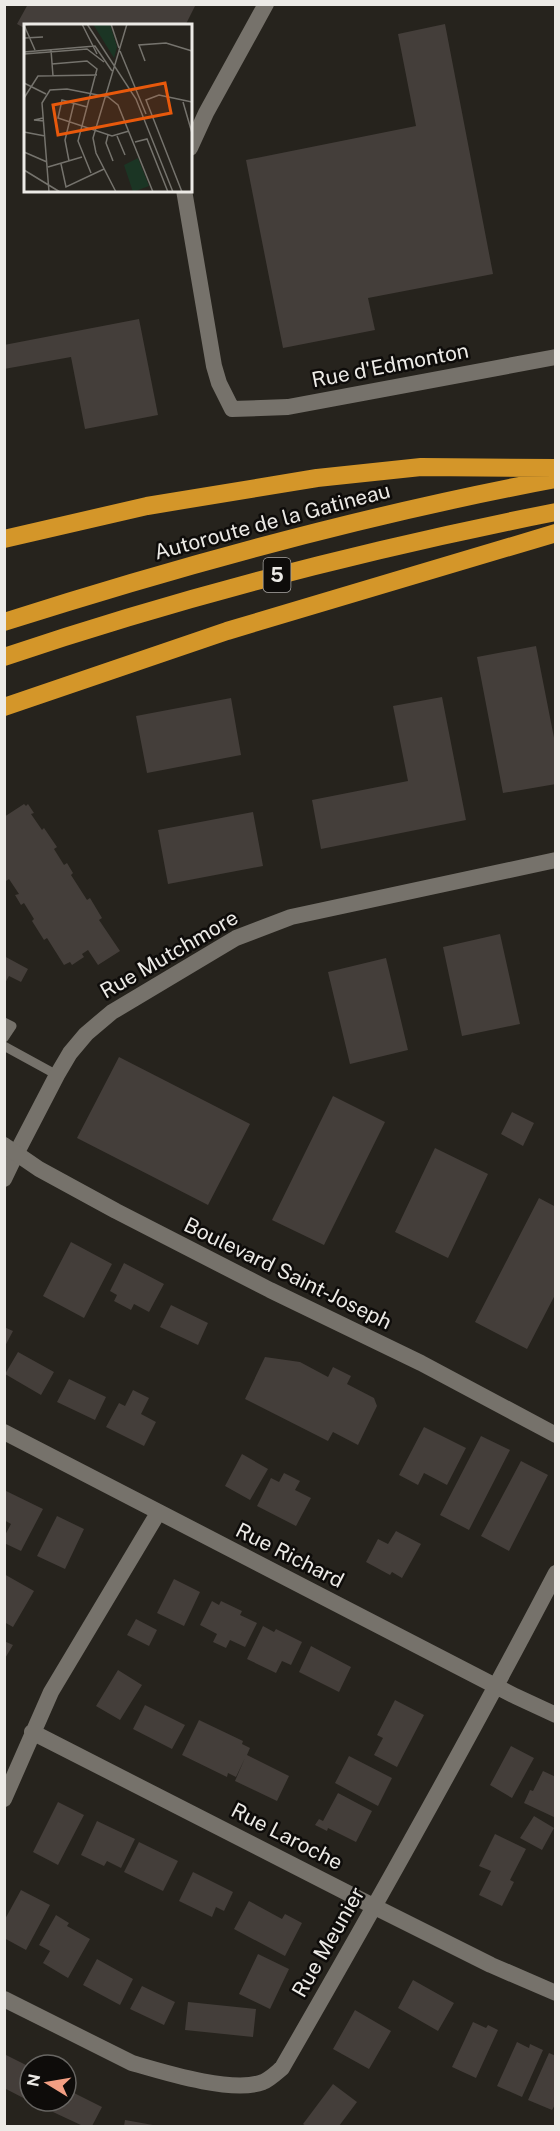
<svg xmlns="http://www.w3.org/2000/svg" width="560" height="2131" viewBox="0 0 560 2131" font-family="'Public Sans',sans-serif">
<rect width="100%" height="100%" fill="#26231d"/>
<!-- building -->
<path fill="#443e3a" d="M 28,4 L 196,4 L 185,26 L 26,26 L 26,29 L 17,24 Z
M 445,24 L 493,274 L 368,298 L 375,330 L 283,348 L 246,160 L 416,126 L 398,34 Z
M 139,319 L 158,415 L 85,429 L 71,357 L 4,369 L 4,345 Z
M 536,646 L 556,748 L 556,784 L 503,793 L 477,657 Z
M 442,697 L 466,820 L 321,849 L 312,800 L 408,781 L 393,706 Z
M 231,698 L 241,755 L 147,773 L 136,716 Z
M 24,804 L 26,806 L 28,804 L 34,813 L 31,814 L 42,830 L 44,828 L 57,847 L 54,849 L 64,865 L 67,863 L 73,873 L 71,875 L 87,900 L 90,898 L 102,918 L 99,920 L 120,951 L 98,965 L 88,950 L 82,954 L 84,957 L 72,965 L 70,962 L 64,965 L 47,938 L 44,940 L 32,921 L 34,919 L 24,903 L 21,905 L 15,895 L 19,894 L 9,879 L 6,881 L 4,879 L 4,817 Z
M 253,812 L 263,866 L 168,884 L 158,830 Z
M 500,934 L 520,1024 L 462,1036 L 443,947 Z
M 4,956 L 28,969 L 21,982 L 9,976 L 4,985 Z
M 386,958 L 408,1050 L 350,1064 L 328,972 Z
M 119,1057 L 250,1124 L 208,1205 L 77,1138 Z
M 333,1096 L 385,1122 L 324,1245 L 272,1220 Z
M 512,1112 L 534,1123 L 523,1146 L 501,1134 Z
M 435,1148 L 488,1174 L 448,1258 L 395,1232 Z
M 539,1198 L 556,1207 L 556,1293 L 527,1349 L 475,1322 Z
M 71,1242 L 112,1264 L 84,1318 L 43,1296 Z
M 124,1263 L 164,1284 L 149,1312 L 134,1304 L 131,1310 L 114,1301 L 117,1295 L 110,1291 Z
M 171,1305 L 208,1323 L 198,1345 L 160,1327 Z
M 4,1327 L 13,1331 L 4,1348 Z
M 18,1352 L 54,1372 L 41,1395 L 5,1374 Z
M 265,1357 L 300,1362 L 328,1377 L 333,1367 L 351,1376 L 347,1384 L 374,1398 L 377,1406 L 358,1445 L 333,1432 L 328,1441 L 245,1399 Z
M 69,1379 L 106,1397 L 95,1420 L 57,1402 Z
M 133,1390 L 149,1398 L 141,1414 L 156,1422 L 144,1446 L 106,1427 L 119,1403 L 125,1406 Z
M 424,1427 L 466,1448 L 447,1485 L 424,1473 L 418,1485 L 399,1475 Z
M 481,1436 L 510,1450 L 469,1530 L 440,1515 Z
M 242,1454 L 268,1469 L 250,1500 L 225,1486 Z
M 521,1461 L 548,1475 L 509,1551 L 481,1536 Z
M 284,1473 L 300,1481 L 295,1490 L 311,1498 L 296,1526 L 257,1506 L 271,1478 L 279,1482 Z
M 4,1490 L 43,1509 L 21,1551 L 4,1543 L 4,1537 L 11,1524 L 4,1520 Z
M 57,1516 L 84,1529 L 65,1569 L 37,1556 Z
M 396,1531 L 421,1544 L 402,1578 L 392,1572 L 390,1575 L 366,1562 L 378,1539 L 388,1544 Z
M 4,1574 L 34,1591 L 13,1627 L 4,1622 Z
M 174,1579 L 200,1592 L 184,1626 L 157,1613 Z
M 212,1601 L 219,1605 L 221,1601 L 242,1611 L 240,1615 L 257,1623 L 245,1647 L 230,1640 L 226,1648 L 213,1642 L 217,1634 L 200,1625 Z
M 136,1619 L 157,1630 L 149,1646 L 127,1635 Z
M 263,1626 L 274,1632 L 276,1629 L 302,1642 L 291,1665 L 282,1661 L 276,1673 L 247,1659 Z
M 4,1641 L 13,1645 L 4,1660 Z
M 311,1646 L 351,1667 L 339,1692 L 299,1672 Z
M 118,1670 L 142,1685 L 120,1720 L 96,1706 Z
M 395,1700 L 424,1715 L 397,1767 L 374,1755 L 383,1738 L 377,1735 Z
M 145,1705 L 185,1725 L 172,1749 L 133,1729 Z
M 199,1720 L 243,1741 L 242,1744 L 250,1748 L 247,1755 L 289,1776 L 277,1801 L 235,1781 L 245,1758 L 236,1777 L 228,1773 L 227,1777 L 182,1755 Z
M 511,1746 L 534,1758 L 512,1798 L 490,1785 Z
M 349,1756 L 392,1778 L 378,1806 L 335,1783 Z
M 543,1771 L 556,1777 L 556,1818 L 524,1803 L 530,1790 L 533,1791 Z
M 338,1793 L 372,1811 L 356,1842 L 328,1828 L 327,1831 L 315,1825 L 319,1819 L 323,1821 Z
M 58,1802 L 84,1815 L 58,1865 L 33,1852 Z
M 534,1816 L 554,1828 L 542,1850 L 520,1838 Z
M 97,1821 L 135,1839 L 121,1868 L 107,1861 L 104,1866 L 81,1855 Z
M 495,1834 L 526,1849 L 510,1880 L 514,1882 L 502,1906 L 479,1895 L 491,1871 L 479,1866 Z
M 139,1842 L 178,1861 L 163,1891 L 124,1872 Z
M 193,1872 L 233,1892 L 224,1911 L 216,1907 L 212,1917 L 179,1901 Z
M 21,1890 L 50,1905 L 26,1950 L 4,1938 L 4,1921 Z
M 249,1901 L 282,1919 L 285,1914 L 302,1923 L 285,1956 L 234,1929 Z
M 56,1915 L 69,1923 L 67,1926 L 90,1939 L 68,1978 L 43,1963 L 50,1951 L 39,1945 Z
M 258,1954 L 289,1969 L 270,2009 L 239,1994 Z
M 97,1959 L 133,1979 L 120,2005 L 83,1985 Z
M 413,1980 L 454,2003 L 438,2031 L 398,2008 Z
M 142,1986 L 175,2002 L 164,2025 L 130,2009 Z
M 188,2002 L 256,2009 L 253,2037 L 185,2030 Z
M 355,2010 L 391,2031 L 369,2069 L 333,2049 Z
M 473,2022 L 486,2028 L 488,2025 L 498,2030 L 476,2078 L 452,2067 Z
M 517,2042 L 529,2048 L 530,2044 L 543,2050 L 522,2097 L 497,2086 Z
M 549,2053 L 556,2056 L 556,2103 L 552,2110 L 528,2100 Z
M 4,2054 L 30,2067 L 30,2101 L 39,2101 L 37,2105 L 4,2088 Z
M 333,2084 L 357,2102 L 339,2126 L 306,2126 L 303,2124 Z
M 66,2089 L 102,2107 L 92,2126 L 83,2126 L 53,2112 L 59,2101 L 66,2101 Z
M 125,2120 L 153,2125 L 153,2126 L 124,2126 Z"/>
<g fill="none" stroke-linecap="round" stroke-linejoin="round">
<!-- service -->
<path stroke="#76726b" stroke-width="9" d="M 4,1022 L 12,1026 L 4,1038
M 4,1046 L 57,1075"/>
<!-- minor -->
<path stroke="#76726b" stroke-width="16" d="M 190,148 L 206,113 L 266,4
M 184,190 L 214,366 L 219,383 L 232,409 L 288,407 L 556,357
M 16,1154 L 57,1075 L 70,1053 L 86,1034 L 112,1012 L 236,938 L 291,917 L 556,860
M 4,1432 L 515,1696 L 556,1715
M 32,1732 L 375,1907 L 491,1965 L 556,1993
M 4,1799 L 51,1692 L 158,1513
M 4,1999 L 132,2063 C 163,2072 233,2094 263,2082 C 270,2079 276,2073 282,2068 C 376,1905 468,1741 556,1573"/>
<!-- tertiary -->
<path stroke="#76726b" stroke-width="16" d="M 4,1179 L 16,1154"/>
<!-- secondary -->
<path stroke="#76726b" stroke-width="16" d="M 4,1145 L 39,1169 L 116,1211 L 270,1290 L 421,1363 L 556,1435"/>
<!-- motorway -->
<path stroke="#d49629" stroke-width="18" d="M 4,539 L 147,506 L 317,478 L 421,467 L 556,468
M 4,622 C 186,564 368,514 556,479
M 4,657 C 185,596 369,549 556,512
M 4,707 L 227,631 L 556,533"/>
</g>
<g text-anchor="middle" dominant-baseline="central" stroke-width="5" stroke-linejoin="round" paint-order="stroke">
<!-- shield labels -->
<rect fill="#0e0c0a" stroke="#a9a7a4" stroke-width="1.5" x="263.5" y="558" width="27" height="34" rx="4.5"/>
<g font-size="20" font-weight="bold" fill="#eceae6">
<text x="277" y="575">5</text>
</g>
<!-- street labels -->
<g font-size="21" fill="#eceae6" stroke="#0e0c0a">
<text transform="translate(390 365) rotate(-11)">Rue d'Edmonton</text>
<text transform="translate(272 521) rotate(-15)">Autoroute de la Gatineau</text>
<text transform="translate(169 954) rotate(-30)">Rue Mutchmore</text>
<text transform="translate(288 1273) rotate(26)">Boulevard Saint-Joseph</text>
<text transform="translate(290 1555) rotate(27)">Rue Richard</text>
<text transform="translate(287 1836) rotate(27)">Rue Laroche</text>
<text transform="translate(328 1942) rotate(-60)">Rue Meunier</text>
</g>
</g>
<!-- overview -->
<g transform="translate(24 24)">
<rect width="168" height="168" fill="#26231d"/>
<path d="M 69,0 L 86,0 L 93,23 L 90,34 ZM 114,134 L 125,162 L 109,168 L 100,141 Z" fill="#1b3524"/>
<path fill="none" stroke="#75736d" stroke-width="1.5" d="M 9,0 L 0,1 L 11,26M 58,0 L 73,30M 63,0 L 112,75 L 149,168M 87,0 L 95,24M 0,14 L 19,13M 27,26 L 29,52M 96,27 L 122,90M 0,28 L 71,22 L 88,47M 0,30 L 63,25 L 80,38M 121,37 L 115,21 L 142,19 L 168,27M 28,40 L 63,37 L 73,45 L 54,117 L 67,149M 0,59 L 22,70M 0,74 L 14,52 L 73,51M 159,78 L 168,109M 63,83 L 38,76 L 34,94 L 88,112 L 105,107M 19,94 L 10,96 L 20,97M 0,108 L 21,112M 84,111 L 82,119 L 89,137M 93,112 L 101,131M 111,118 L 123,115 L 144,168M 0,128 L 23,138M 45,137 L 41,116 L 50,79M 37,140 L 42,163 L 80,145M 24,143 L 58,133M 0,146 L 36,168M 25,168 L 18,79 L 26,66 L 43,65 L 84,73 L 94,81 L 129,168M 92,168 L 72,129 L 69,114 L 103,0M 158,168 L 122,76 L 135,71 L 168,78"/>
<path fill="#e8590c" fill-opacity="0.15" stroke="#e8590c" stroke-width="3" d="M 141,59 L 147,89 L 34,111 L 29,81 Z"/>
<rect width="168" height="168" fill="none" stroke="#eceae6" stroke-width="3"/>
</g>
<!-- border -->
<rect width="560" height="2131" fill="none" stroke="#eceae6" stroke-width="12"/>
<!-- north arrow -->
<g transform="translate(48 2083) rotate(281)"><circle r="28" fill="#0e0c0a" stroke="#676562" stroke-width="1.5"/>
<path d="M0-4.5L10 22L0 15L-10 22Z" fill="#f39f83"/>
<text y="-9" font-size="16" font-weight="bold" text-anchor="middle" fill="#eceae6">N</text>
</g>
</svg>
